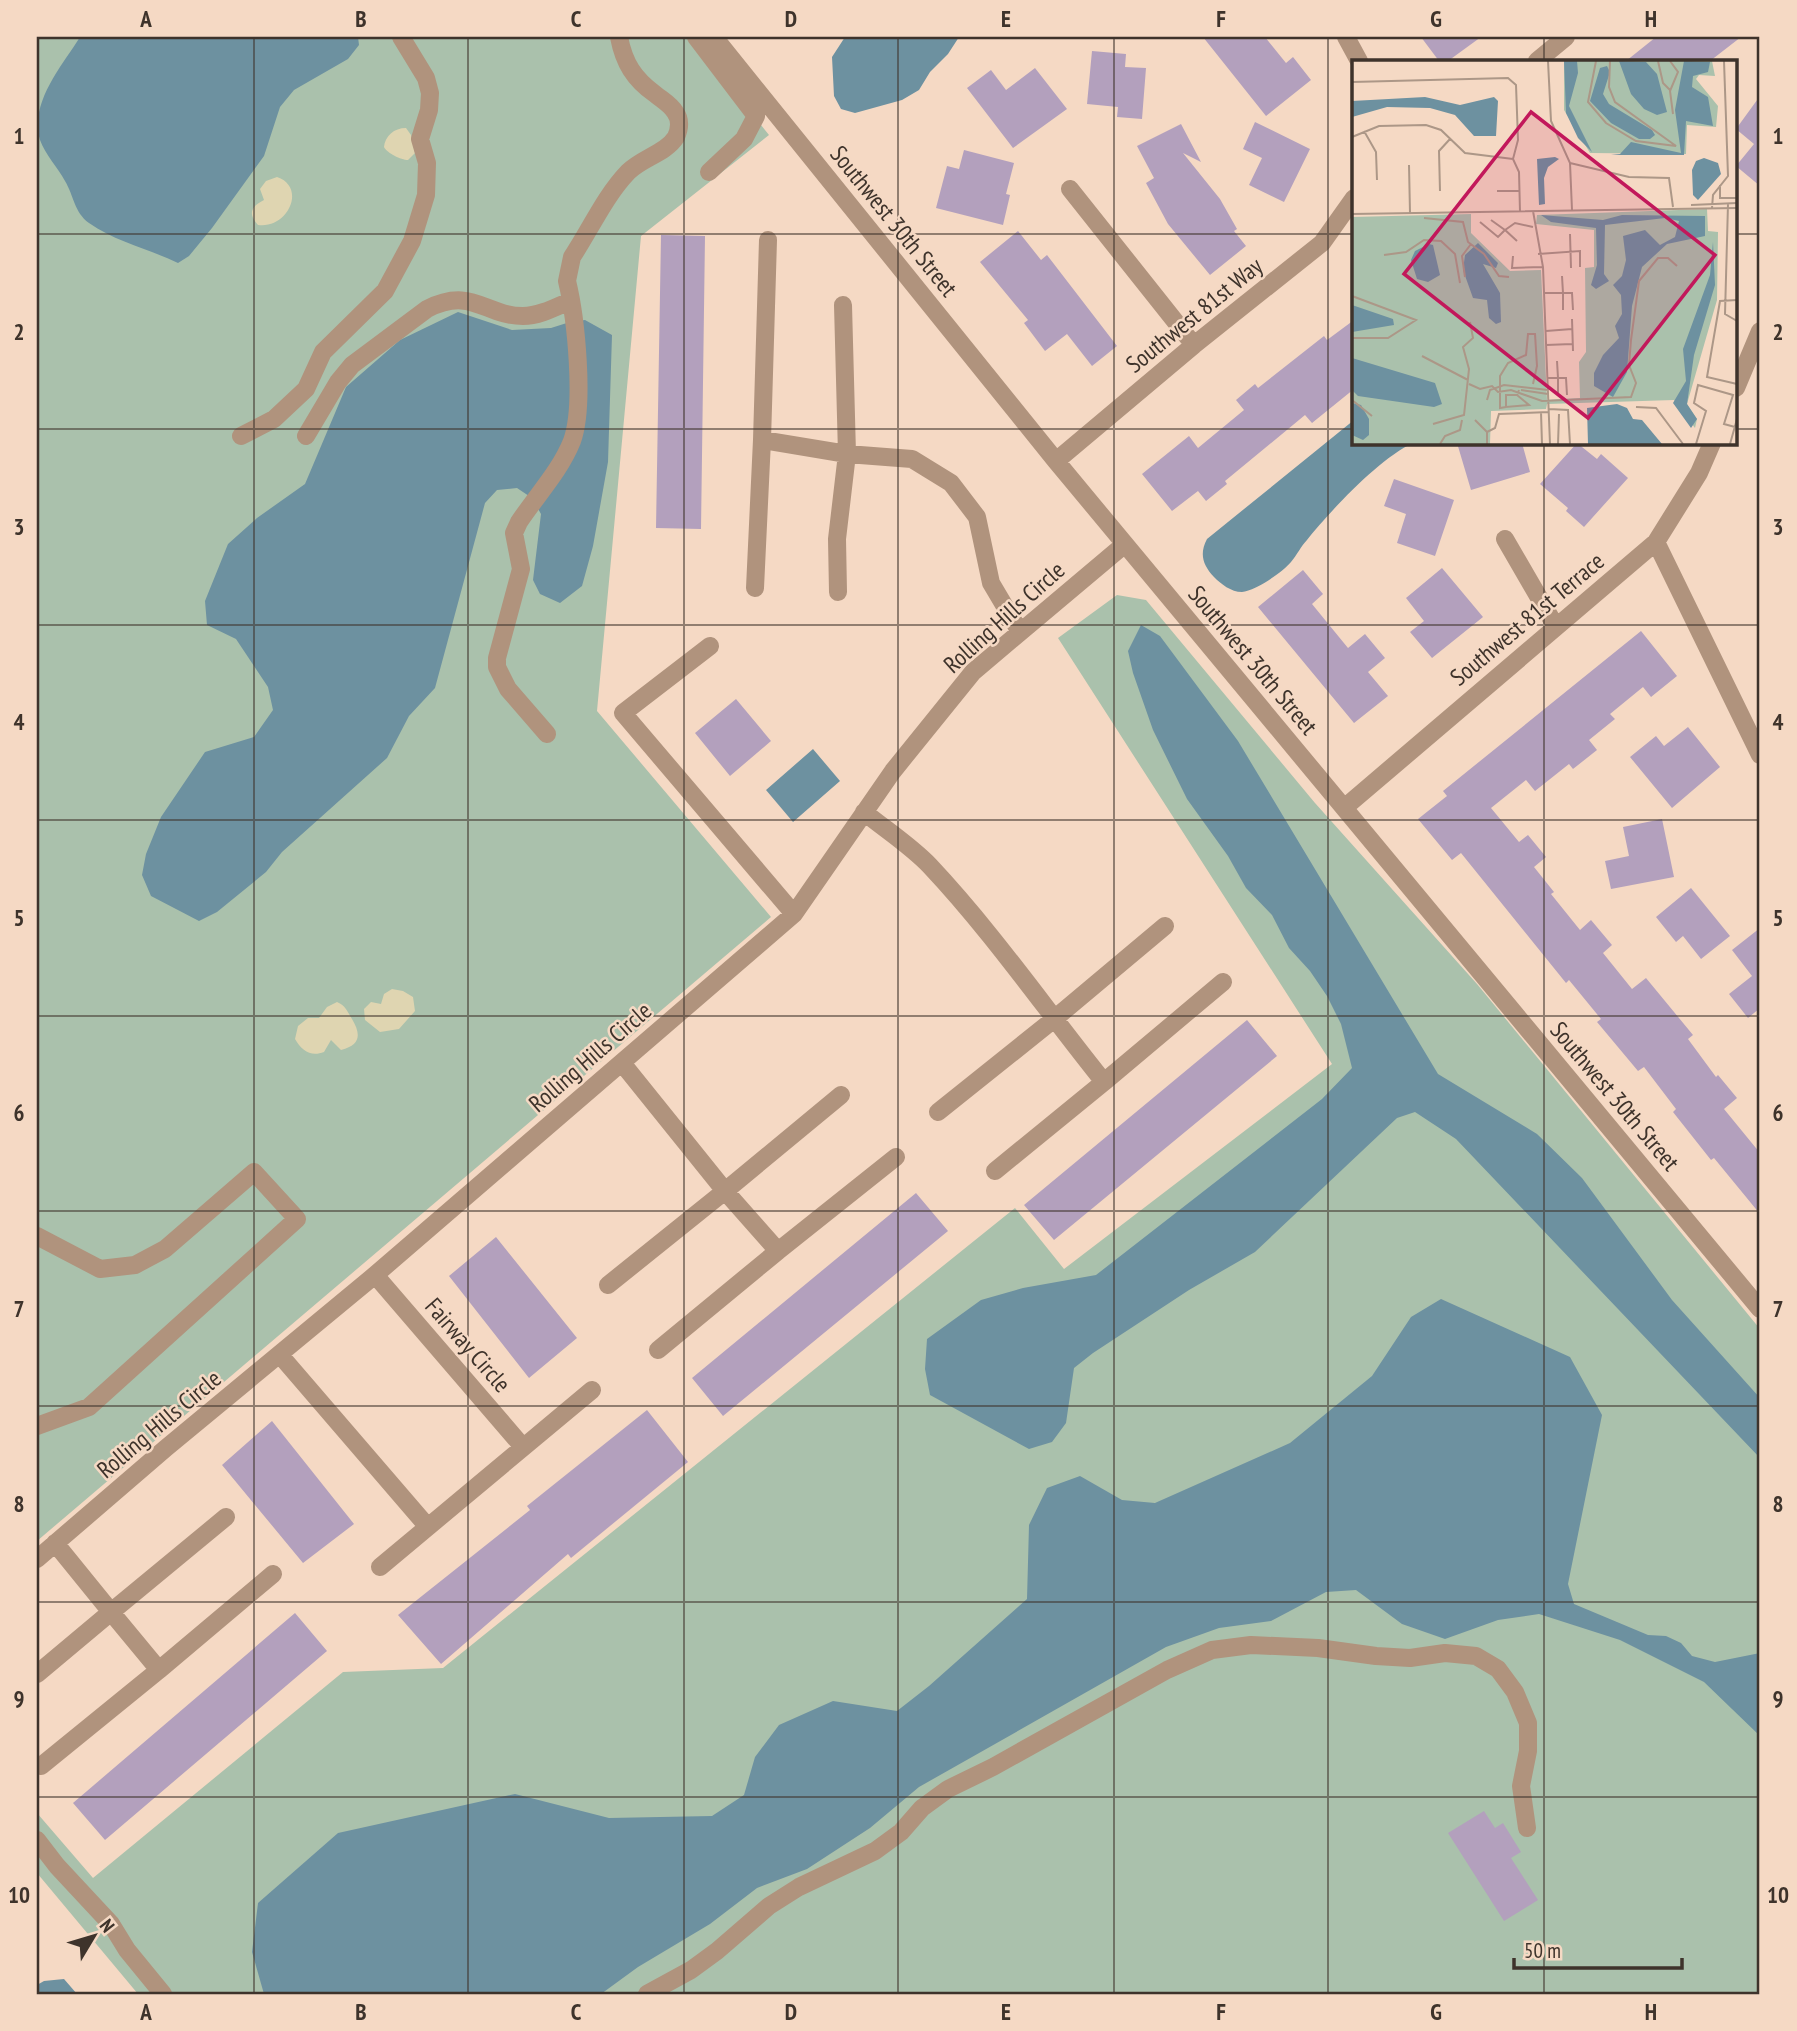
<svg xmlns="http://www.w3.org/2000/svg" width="1797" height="2031" viewBox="0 0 1797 2031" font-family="'PT Sans Narrow',sans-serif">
<rect width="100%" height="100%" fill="#f5d9c4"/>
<!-- green -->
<path fill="#aac1ac" d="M 37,37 L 691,37 L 769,135 L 641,236 L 597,711 L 771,917 L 37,1541 Z
M 1117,595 L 1146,600 L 1315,803 L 1477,984 L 1760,1329 L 1760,1994 L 138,1994 L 37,1873 L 37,1813 L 93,1878 L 343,1672 L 443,1668 L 1015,1208 L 1064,1269 L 1332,1064 L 1058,638 Z"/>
<!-- sand -->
<path fill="#dfd5b1" d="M 406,128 L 411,135 L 415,153 L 408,160 C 401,160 387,153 384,147 C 385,136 394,128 406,128 Z
M 277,177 C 307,187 288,229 258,225 C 247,213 252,206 264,200 L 260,189 L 266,181 Z
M 392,989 L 403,991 L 413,997 L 415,1011 L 399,1029 L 380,1032 L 365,1020 L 364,1009 L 371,1002 L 381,1004 L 384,994 Z
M 337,1002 C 346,1006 347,1011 352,1019 C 361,1034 361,1045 341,1050 L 331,1040 L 324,1052 C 311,1057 302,1051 295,1039 L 298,1026 L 308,1018 L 319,1018 L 327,1007 Z"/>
<!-- water -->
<path fill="#6d91a0" d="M 80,37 L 358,37 L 359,45 L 348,59 L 294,90 L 280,107 L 264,156 L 212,228 L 189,256 L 178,263 C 149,249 116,242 89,223 C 74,212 74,196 65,181 C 58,168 45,154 40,140 C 29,103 62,66 80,37 Z
M 845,37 L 959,37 L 948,54 L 930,72 L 919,90 L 902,100 L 855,113 L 841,109 L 834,96 L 832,57 Z
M 458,312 L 512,330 L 551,328 L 570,322 L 585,320 L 612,335 L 608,462 L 593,546 L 582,586 L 560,603 L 540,594 L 533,580 L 541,514 L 532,498 L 517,488 L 497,490 L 485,503 L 435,688 L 409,716 L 387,758 L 282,852 L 266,872 L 217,912 L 199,921 L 151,896 L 142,875 L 146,854 L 161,817 L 205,752 L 254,737 L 273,710 L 268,687 L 236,639 L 207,625 L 205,601 L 228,544 L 257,518 L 305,484 L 346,387 L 400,340 Z
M 1354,420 L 1354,443 L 1413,443 C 1380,458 1330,511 1307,540 C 1301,546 1297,555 1291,562 C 1283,572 1255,591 1242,592 C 1231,592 1221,584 1214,577 C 1203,565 1199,554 1207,539 Z
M 1141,625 L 1160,636 L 1238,741 L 1438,1074 L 1537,1134 L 1582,1178 L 1672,1300 L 1760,1398 L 1760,1458 L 1456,1139 L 1415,1112 L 1397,1118 L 1255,1252 L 1189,1290 L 1093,1353 L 1074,1368 L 1066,1423 L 1052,1442 L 1029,1449 L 930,1395 L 925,1369 L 927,1339 L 981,1300 L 1023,1288 L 1096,1275 L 1322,1099 L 1352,1068 L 1341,1024 L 1327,996 L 1310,971 L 1289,948 L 1272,915 L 1246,888 L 1228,856 L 1187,799 L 1153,730 L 1133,673 L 1128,651 Z
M 813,749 L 840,781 L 793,822 L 766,790 Z
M 1441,1299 L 1570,1357 L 1602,1415 L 1568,1584 L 1574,1604 L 1648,1635 L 1666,1636 L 1681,1643 L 1692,1656 L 1715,1662 L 1760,1653 L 1760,1736 L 1704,1682 L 1620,1640 L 1539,1614 L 1498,1620 L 1445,1639 L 1402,1624 L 1356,1590 L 1326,1592 L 1271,1621 L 1219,1628 L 1166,1647 L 919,1787 L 870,1828 L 807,1869 L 757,1888 L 710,1924 L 638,1967 L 601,1994 L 264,1994 L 252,1952 L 258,1903 L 338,1833 L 515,1794 L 609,1818 L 712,1816 L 744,1795 L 755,1757 L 779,1725 L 833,1701 L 897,1711 L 929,1686 L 1027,1599 L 1029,1525 L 1047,1488 L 1080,1476 L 1122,1500 L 1155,1503 L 1290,1443 L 1372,1376 L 1411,1317 Z
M 64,1979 L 77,1994 L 37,1994 L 37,1985 L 44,1981 Z"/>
<!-- building -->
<path fill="#b3a0bd" d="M 1203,37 L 1265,37 L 1286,63 L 1293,57 L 1311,80 L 1266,116 Z
M 1421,37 L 1481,37 L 1448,61 L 1439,61 Z
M 1656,37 L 1741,37 L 1710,61 L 1626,61 Z
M 1092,51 L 1126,54 L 1125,67 L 1146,68 L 1142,119 L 1117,117 L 1118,107 L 1087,104 Z
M 1035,68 L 1067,109 L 1013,148 L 967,88 L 991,70 L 1006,90 Z
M 1760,96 L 1760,186 L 1736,166 L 1754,144 L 1736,129 Z
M 1255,122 L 1310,149 L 1284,202 L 1249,185 L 1262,158 L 1243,149 Z
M 1181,124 L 1201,162 L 1183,153 L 1220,199 L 1237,229 L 1234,231 L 1246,246 L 1210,275 L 1168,224 L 1146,183 L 1154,178 L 1137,146 Z
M 964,150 L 1014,163 L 1006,194 L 1010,195 L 1003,225 L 936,208 L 947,166 L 959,169 Z
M 1018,231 L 1041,260 L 1047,255 L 1117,346 L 1092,366 L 1067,334 L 1045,351 L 1024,323 L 1028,320 L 980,262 Z
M 661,235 L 705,236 L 701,529 L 656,528 Z
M 1354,320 L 1354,389 L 1312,423 L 1305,415 L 1225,481 L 1227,484 L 1206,501 L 1198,491 L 1172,511 L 1142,474 L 1189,436 L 1198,448 L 1244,410 L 1236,400 L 1255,384 L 1258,388 L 1324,336 L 1327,340 Z
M 1457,443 L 1522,443 L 1530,472 L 1471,490 Z
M 1577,443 L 1597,459 L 1601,454 L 1628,478 L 1584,527 L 1566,511 L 1568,508 L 1540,484 Z
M 1394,479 L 1454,500 L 1435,556 L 1397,543 L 1406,514 L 1384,506 Z
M 1442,568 L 1483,617 L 1432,658 L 1410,632 L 1424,621 L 1406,598 Z
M 1303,570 L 1323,594 L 1312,604 L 1348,648 L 1365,634 L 1385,658 L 1368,672 L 1388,696 L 1354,723 L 1258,607 Z
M 1641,631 L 1677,676 L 1651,697 L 1643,687 L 1610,714 L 1615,719 L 1589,740 L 1597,750 L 1573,769 L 1569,764 L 1535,791 L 1526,780 L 1491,808 L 1519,842 L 1528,835 L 1546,857 L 1534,867 L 1554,892 L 1551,894 L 1580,930 L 1591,920 L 1612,945 L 1603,953 L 1632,989 L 1646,978 L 1693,1035 L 1688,1039 L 1716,1077 L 1718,1075 L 1737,1098 L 1724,1109 L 1760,1153 L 1760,1214 L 1714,1158 L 1711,1160 L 1673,1112 L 1676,1109 L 1644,1067 L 1638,1071 L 1597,1022 L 1601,1019 L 1569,980 L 1566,983 L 1461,853 L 1452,860 L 1418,819 L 1447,796 L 1443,791 Z
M 736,699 L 771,741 L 730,776 L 695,733 Z
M 1688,727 L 1720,767 L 1672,808 L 1630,757 L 1656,736 L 1664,746 Z
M 1662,819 L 1674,877 L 1611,889 L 1605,861 L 1629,856 L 1623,827 Z
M 1691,888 L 1730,936 L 1701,959 L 1683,936 L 1676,942 L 1656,917 Z
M 1760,928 L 1760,1008 L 1748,1018 L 1729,994 L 1752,976 L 1732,950 Z
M 1247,1020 L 1277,1056 L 1054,1240 L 1024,1205 Z
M 916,1193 L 948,1231 L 723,1416 L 692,1378 Z
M 496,1237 L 577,1338 L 529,1378 L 449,1276 Z
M 647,1410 L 688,1462 L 571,1558 L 568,1554 L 441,1664 L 398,1615 L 530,1510 L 527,1506 Z
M 272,1421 L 354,1524 L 303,1563 L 222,1465 Z
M 295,1613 L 327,1651 L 105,1840 L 73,1803 Z
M 1484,1811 L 1495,1828 L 1503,1823 L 1521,1852 L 1511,1858 L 1538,1900 L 1504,1921 L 1448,1833 Z"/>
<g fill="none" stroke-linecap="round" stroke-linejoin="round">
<!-- minor -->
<path stroke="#b0937d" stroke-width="18" d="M 696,37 L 756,116 L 744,139 L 709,172
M 714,37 L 1056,461 L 1760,1309
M 1346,37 L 1359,61
M 1537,61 L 1566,37
M 1070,189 L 1194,345
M 768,240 L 762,440 L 847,454 L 837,539 L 838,592
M 843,305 L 847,454 L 912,459 L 951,483 L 977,517 L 991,583 L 1020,632
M 1736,388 L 1760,331
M 241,436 L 274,419 L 306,389 L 323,352 L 385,291 L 412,241 L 426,195 L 427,163 L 420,139 L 429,110 L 430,93 L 426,78 L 401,37
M 306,436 L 338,382 L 352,365 L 427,309 C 472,286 485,316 523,316 C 539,316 556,307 570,301
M 1056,461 L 1194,345 L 1322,243 L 1354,198
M 1505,539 L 1556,627
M 1656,542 L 1760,755
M 755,588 L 762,440
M 710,646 L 623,713 L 794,914
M 547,734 L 508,689 L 497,667 L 497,658 L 521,569 L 514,533 L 519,522 C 537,495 560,471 572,441 C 585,405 576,318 567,281 L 572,257 C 590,230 605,196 628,172 C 642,158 666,153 676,137 C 680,128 681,120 675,112 C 670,104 662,100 655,94 C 634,79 624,63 619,37
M 1344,808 L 1656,542 L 1699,473 L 1712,443
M 864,812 C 886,830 911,846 930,866 C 993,933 1046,1010 1104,1082 L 995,1171
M 1104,1082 L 1223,982
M 938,1112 L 1053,1020 L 1165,926
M 37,1236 L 100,1269 L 135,1265 L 165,1249 L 254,1172 L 297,1219 L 89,1407 L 37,1426
M 778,1251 L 896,1157
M 375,1275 L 523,1447
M 608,1285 L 725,1191 L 622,1063
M 658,1350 L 778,1251 L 725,1191 L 841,1095
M 280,1355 L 428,1527
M 55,1543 L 111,1612 L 226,1517
M 37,1559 L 166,1448 L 375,1275 L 794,914 L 893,771 L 973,672 L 1125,544
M 380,1567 L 592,1390
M 159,1670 L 273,1574
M 37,1674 L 111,1612 L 159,1670 L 41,1766
M 37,1840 L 57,1866 L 111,1924 L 127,1950 L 163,1994
M 647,1994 L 691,1970 L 717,1951 L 769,1906 L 799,1887 L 875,1851 L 901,1832 L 922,1808 L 948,1789 L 993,1767 L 1167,1670 L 1212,1650 L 1251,1645 L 1318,1648 L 1376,1656 L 1410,1658 L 1445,1653 L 1476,1656 L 1498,1669 L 1515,1692 L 1528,1723 L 1528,1751 L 1521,1786 L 1527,1828"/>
</g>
<!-- grid -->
<path fill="none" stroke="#3e332b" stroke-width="2" stroke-opacity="0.55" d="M 254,37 L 254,1994M 468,37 L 468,1994M 684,37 L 684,1994M 898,37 L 898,1994M 1114,37 L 1114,1994M 1328,37 L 1328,1994M 1544,37 L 1544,61M 37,234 L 1354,234M 1736,234 L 1760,234M 37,429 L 1354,429M 1736,429 L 1760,429M 1544,443 L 1544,1994M 37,625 L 1760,625M 37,820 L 1760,820M 37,1016 L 1760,1016M 37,1211 L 1760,1211M 37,1406 L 1760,1406M 37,1602 L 1760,1602M 37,1797 L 1760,1797"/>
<g text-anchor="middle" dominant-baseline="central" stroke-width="5" stroke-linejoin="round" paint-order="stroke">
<!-- street labels -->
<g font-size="24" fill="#3e332b" stroke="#f5d9c4">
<text transform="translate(894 221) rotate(51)">Southwest 30th Street</text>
<text transform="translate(1194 315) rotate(-39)">Southwest 81st Way</text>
<text transform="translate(1004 617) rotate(-42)">Rolling Hills Circle</text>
<text transform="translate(1527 619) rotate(-40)">Southwest 81st Terrace</text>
<text transform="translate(1253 660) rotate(50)">Southwest 30th Street</text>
<text transform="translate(590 1057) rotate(-41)">Rolling Hills Circle</text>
<text transform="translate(1615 1096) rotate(50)">Southwest 30th Street</text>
<text transform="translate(468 1345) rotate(49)">Fairway Circle</text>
<text transform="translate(159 1424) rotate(-40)">Rolling Hills Circle</text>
</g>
</g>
<!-- overview -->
<g transform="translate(1352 60)">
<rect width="385" height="385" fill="#f5d9c4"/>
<path d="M 212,1 L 360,1 L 363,16 L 347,15 L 344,19 L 366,46 L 364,67 L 335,65 L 334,94 L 238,93 L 212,50 ZM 355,149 L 356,171 L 366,172 L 365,240 L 335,344 L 345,359 L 343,368 L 322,340 L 195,344 L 194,349 L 139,351 L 138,384 L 0,384 L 0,157 L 119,154 L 119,173 L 158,211 L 189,210 L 195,340 L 228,338 L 227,302 L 234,292 L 233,208 L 242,207 L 242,170 L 184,164 L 185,155 Z" fill="#aac1ac"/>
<path d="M 212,1 L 225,1 L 226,13 L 217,46 L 240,92 L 226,78 L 214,53 ZM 267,1 L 294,2 L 305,14 L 315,52 L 305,55 L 292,49 L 279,34 ZM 332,1 L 358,2 L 356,12 L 341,16 L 340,27 L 356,37 L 361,66 L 334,61 L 332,95 L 259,95 L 268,94 L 279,82 L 329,93 L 323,50 ZM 255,6 L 258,12 L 251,34 L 257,44 L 300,70 L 303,75 L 298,79 L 287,79 L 259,63 L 238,41 L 248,8 ZM 73,37 L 108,45 L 142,37 L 146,41 L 144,76 L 122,76 L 103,55 L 78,48 L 35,47 L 0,57 L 0,41 ZM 203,97 L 207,99 L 196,107 L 192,118 L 193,144 L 187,145 L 185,99 ZM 352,98 L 366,103 L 369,114 L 346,140 L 341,135 L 340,110 L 344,101 ZM 189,155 L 251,160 L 270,155 L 353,156 L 353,176 L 315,184 L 290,207 L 280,246 L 275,312 L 261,337 L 242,326 L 242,313 L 251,295 L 267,278 L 263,266 L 270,254 L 269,235 L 261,225 L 270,216 L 274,200 L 271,176 L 293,170 L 308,185 L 323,177 L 327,161 L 313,158 L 253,165 L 252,214 L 257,221 L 244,229 L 239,225 L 245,205 L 244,168 L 199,162 ZM 361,182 L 363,225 L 342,295 L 335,344 L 345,359 L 339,368 L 321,343 L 334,321 L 331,289 L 358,215 ZM 126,183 L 146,203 L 144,208 L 131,204 L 148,233 L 149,262 L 144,264 L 137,258 L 135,240 L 121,238 L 111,210 L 113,195 ZM 77,184 L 81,185 L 88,215 L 76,222 L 65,219 L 59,200 L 63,191 ZM 0,245 L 41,259 L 42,265 L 0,272 ZM 0,298 L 83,323 L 90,344 L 82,347 L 6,336 L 0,330 ZM 0,343 L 9,345 L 17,359 L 17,375 L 11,380 L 0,375 ZM 265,344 L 275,348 L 281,359 L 290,360 L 310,384 L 236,384 L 235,348 Z" fill="#6d91a0"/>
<path fill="none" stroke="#ac9787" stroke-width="2" d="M 196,1 L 199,61 L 218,103 L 220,150M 244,1 L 236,42 L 254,63 L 284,81 L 324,86 L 263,42 L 257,27 L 258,1M 306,1 L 311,23 L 318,30M 318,1 L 326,12 L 318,31 L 321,54M 0,22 L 156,18 L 164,25 L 166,80 L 161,99M 12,71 L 24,92 L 25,120M 0,77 L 27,66 L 74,65 L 89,70 L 113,93 L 161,99M 161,99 L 167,112 L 168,152M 218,103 L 277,117 L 317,118 L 321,147M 57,105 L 58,153M 368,125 L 368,138 L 385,138M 88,131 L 87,91 L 98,79M 145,131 L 168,131M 376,144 L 373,254 L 385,261M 339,145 L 385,143M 360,148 L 361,135 L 376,116 L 372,1M 181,151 L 191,207 L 198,384M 0,154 L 385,148M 72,158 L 111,162 L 116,182 L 132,194 L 147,216 L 157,217M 139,160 L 153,170 L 163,163 L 181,167M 128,162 L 146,177 L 153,170 L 165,181M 218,174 L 219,208M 186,194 L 228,191 L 228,207M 32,195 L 54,192 L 72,180 L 89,181 L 103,194 L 108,223M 161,196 L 160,208 L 191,207M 210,216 L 211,233 L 220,233 L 221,250M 113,217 L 110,196 L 119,184M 192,233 L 211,233 L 211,250M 0,236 L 64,260 L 36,278 L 0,278M 385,240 L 368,241 L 355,317 L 385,324M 220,259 L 221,291M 194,271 L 220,269M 194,285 L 220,284M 70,296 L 116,320M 195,318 L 206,318 L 205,301M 117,324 L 128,329 L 140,326 L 146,332 L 159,330 L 190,341 L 279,337 L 284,323 L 277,305 L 279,280 L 287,221 L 306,198 L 316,198 L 325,206M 169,330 L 196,334M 165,335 L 177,345 L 154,347 L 154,335 L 165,335 L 167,330M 206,336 L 206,318 L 214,318 L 215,335M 0,340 L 20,356M 135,340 L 138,330 L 152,325 L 196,330M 154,347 L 148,348 L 148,316 L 156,303 L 174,295 L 176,274 L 183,274 L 185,306 L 181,324M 284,347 L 304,348 L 331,384M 197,349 L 216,350 L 218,384M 189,352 L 190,384M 123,360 L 135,372 L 135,384M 81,364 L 112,355 L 117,309 L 111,287 L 121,278 L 118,262M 135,372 L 143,368 L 147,354 L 197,352M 88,384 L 93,376 L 108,370 L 110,360M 206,384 L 207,354M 344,384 L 354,351 L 342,343 L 346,325 L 381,335 L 372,364 L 383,367M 378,384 L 385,359"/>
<path fill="#c2185b" fill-opacity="0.15" stroke="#c2185b" stroke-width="3.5" d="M 179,52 L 363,195 L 236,358 L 52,214 Z"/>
<rect width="385" height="385" fill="none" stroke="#3e332b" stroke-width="3.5"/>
</g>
<!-- border -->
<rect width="1797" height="2031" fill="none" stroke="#f5d9c4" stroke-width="77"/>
<!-- north arrow -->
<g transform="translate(94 1936) rotate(52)" stroke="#f5d9c4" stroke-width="5" paint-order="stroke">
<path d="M0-5L12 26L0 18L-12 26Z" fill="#3e332b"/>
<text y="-10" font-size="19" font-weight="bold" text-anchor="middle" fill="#3e332b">N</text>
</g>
<!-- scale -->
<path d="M1514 1958v10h168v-10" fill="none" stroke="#3e332b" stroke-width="3.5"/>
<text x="1524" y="1958" font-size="21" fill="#3e332b" stroke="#f5d9c4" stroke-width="5" paint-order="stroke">50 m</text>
<rect x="38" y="38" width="1720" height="1955" fill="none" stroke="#3e332b" stroke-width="2.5"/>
<g font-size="23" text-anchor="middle" font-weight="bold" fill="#3e332b">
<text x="146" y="27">A</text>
<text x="361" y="27">B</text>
<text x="576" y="27">C</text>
<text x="791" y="27">D</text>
<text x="1006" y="27">E</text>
<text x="1221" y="27">F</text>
<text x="1436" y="27">G</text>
<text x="1651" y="27">H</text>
<text x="19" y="144">1</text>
<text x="1778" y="144">1</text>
<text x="19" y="340">2</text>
<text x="1778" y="340">2</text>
<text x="19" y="535">3</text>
<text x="1778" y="535">3</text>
<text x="19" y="730">4</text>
<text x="1778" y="730">4</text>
<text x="19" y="926">5</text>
<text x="1778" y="926">5</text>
<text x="19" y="1121">6</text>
<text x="1778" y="1121">6</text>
<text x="19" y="1317">7</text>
<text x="1778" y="1317">7</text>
<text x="19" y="1512">8</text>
<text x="1778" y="1512">8</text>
<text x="19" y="1707">9</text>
<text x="1778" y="1707">9</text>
<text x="19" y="1903">10</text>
<text x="1778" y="1903">10</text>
<text x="146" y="2020">A</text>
<text x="361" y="2020">B</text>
<text x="576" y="2020">C</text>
<text x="791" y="2020">D</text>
<text x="1006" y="2020">E</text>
<text x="1221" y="2020">F</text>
<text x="1436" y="2020">G</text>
<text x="1651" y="2020">H</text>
</g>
</svg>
